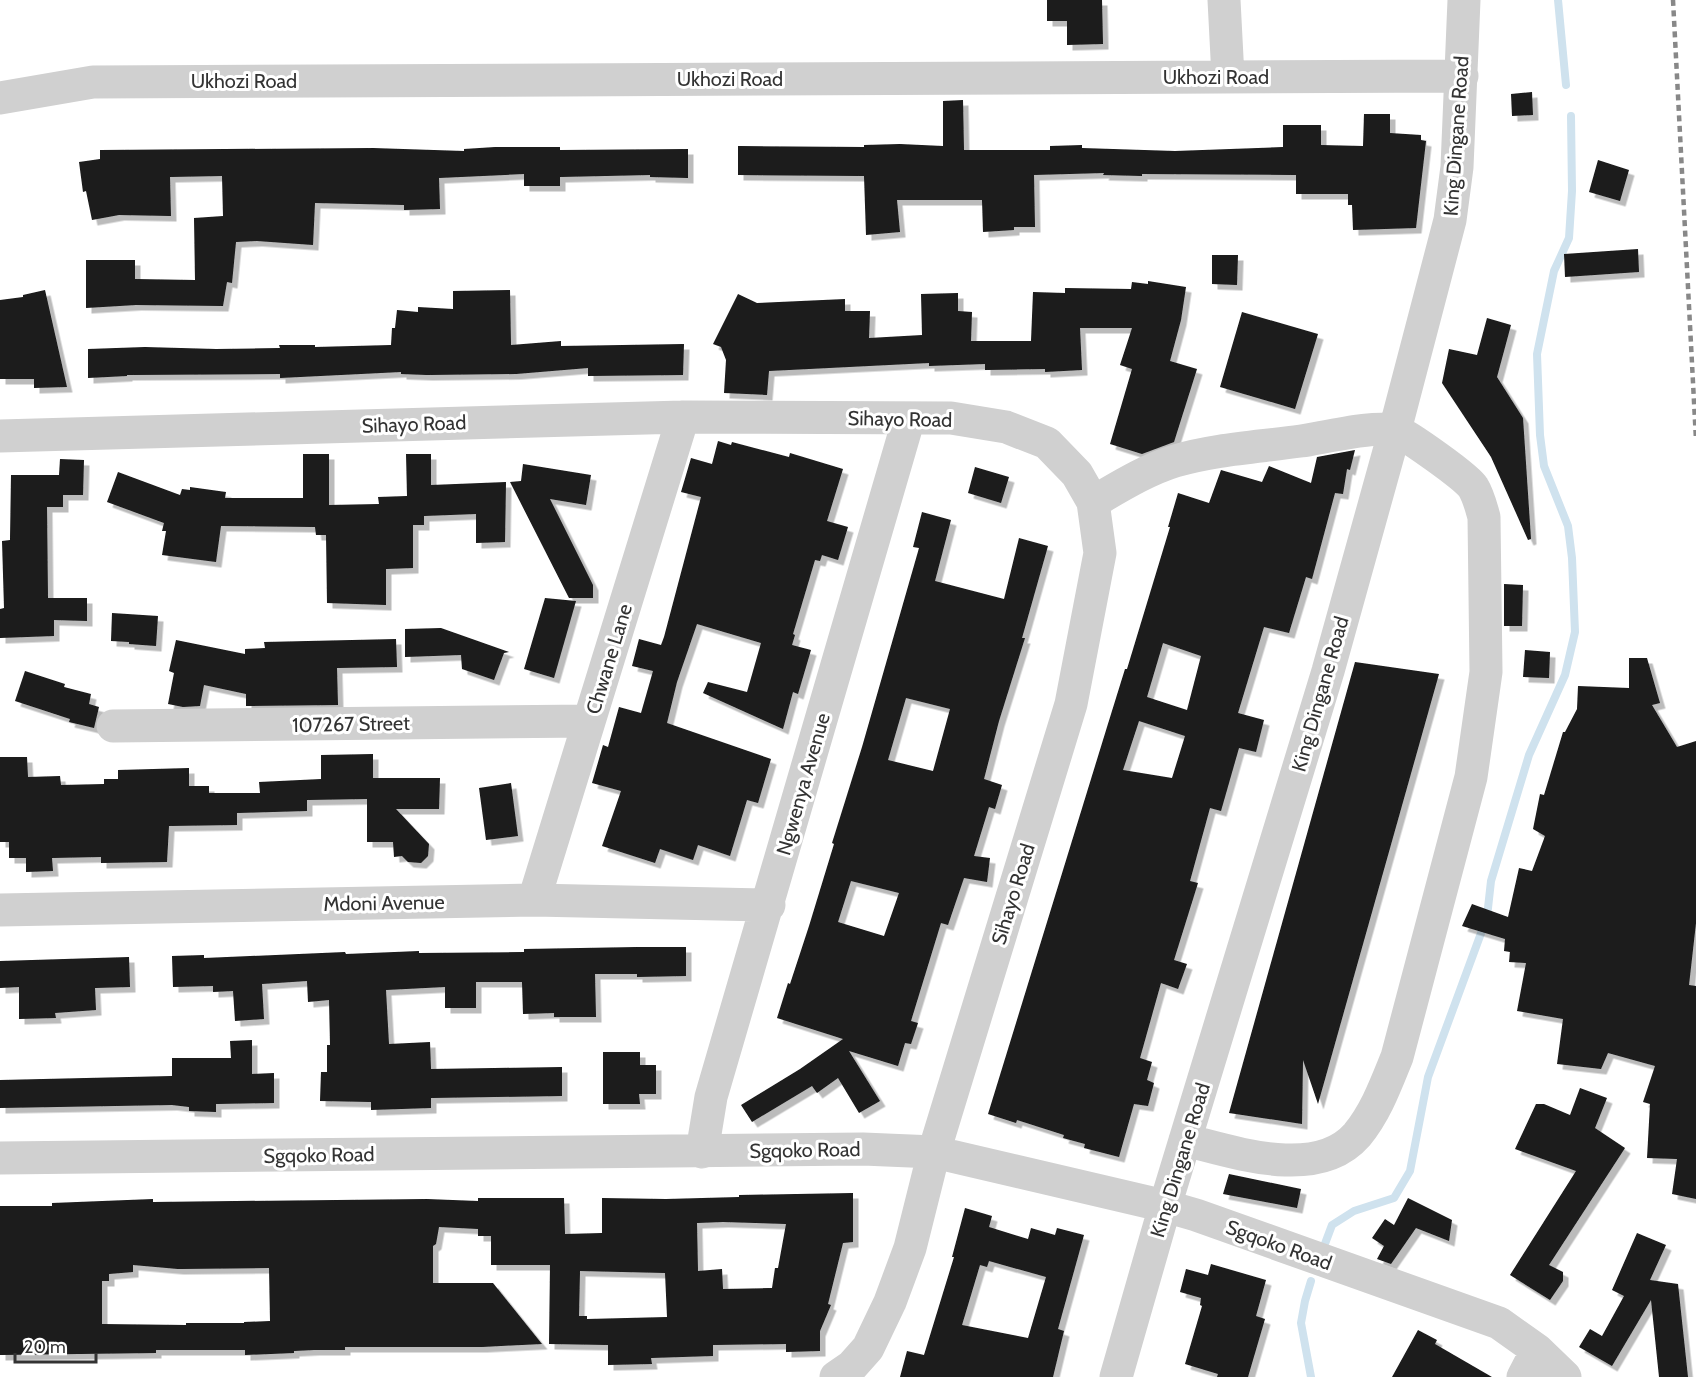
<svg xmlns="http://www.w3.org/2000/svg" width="1696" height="1377" viewBox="0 0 1696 1377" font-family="Cabin,sans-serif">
<defs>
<filter id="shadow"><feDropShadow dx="5.5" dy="5.5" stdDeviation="0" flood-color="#0004"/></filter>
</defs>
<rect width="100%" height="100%" fill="#fff"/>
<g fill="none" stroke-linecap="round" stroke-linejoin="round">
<!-- stream -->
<path stroke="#cfe2ee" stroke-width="8" d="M 1558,0 L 1566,85
M 1323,1249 L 1332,1225 L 1354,1211 L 1394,1198 L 1410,1171 L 1428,1077 L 1487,917 L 1491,881 L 1529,755 L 1565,675 L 1575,632 L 1572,558 L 1568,526 L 1544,466 L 1540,435 L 1537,354 L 1554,271 L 1569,238 L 1572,191 L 1571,116
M 1311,1281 L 1305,1301 L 1301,1323 L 1311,1377"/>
</g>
<!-- building -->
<path fill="#1a1a1a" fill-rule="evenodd" filter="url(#shadow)" d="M 1047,0 L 1102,0 L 1103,44 L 1067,45 L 1067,21 L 1047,21 Z
M 1532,92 L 1533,115 L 1512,116 L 1511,94 Z
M 963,100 L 964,150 L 1050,150 L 1050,146 L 1082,145 L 1082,148 L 1175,151 L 1283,147 L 1283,125 L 1321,125 L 1321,145 L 1363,146 L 1364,114 L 1390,114 L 1390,133 L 1421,135 L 1421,140 L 1426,141 L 1416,228 L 1353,230 L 1352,205 L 1348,205 L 1348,194 L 1296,194 L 1296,175 L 1142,174 L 1142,176 L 1103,175 L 1104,173 L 1034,175 L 1035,227 L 1014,227 L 1014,230 L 983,232 L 982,200 L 897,200 L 900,232 L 866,235 L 864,176 L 738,175 L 738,146 L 864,147 L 864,145 L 900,144 L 943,146 L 943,101 Z
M 495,147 L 560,147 L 560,150 L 688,149 L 688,178 L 650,177 L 650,175 L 560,177 L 560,186 L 524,186 L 524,174 L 439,178 L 440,209 L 404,210 L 404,205 L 315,203 L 313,245 L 257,241 L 236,242 L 232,283 L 227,282 L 223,306 L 136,305 L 86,308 L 86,260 L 135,260 L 135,279 L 195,280 L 194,218 L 223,216 L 222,176 L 170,177 L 171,216 L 119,215 L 92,220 L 86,191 L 83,192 L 79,162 L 100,159 L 100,150 L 373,148 L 464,151 L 464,149 Z
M 1598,160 L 1629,170 L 1620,201 L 1589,192 Z
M 1638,249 L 1639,272 L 1565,277 L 1564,254 Z
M 1212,255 L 1238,255 L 1237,285 L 1212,284 Z
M 1148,281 L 1186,287 L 1181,320 L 1170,361 L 1197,369 L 1174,442 L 1142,454 L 1110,444 L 1132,369 L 1120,365 L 1132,328 L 1080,328 L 1082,370 L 1045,372 L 1045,369 L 985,370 L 985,364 L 929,366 L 929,363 L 769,371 L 767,395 L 724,393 L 726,360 L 721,347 L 713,344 L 738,294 L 757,303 L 845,299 L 845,311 L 870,311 L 869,338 L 922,335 L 921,294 L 958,293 L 958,311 L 972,312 L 971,341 L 1031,341 L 1033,292 L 1065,293 L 1065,288 L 1131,289 L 1132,282 L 1148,284 Z
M 45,290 L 67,387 L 34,388 L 34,379 L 0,379 L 0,300 L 23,297 L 23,295 Z
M 510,290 L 511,345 L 561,341 L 561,346 L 684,344 L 683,375 L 588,376 L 588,368 L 516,374 L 427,375 L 401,374 L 401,372 L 280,378 L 280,374 L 127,375 L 127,376 L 88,378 L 88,349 L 145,347 L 216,349 L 280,348 L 279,345 L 315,345 L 315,347 L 391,345 L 392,328 L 395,328 L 397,310 L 418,312 L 418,307 L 453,309 L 453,291 Z
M 1242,312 L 1318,334 L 1295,409 L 1220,387 Z
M 1487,318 L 1511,325 L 1497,377 L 1523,418 L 1531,539 L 1528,540 L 1491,457 L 1442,383 L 1449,349 L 1477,355 Z
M 718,441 L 731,445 L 732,442 L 789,457 L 790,453 L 843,469 L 827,521 L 848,527 L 838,560 L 822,555 L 820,561 L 815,560 L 793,634 L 795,635 L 792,645 L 811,650 L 798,694 L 793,692 L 783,729 L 703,693 L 708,682 L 747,692 L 761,643 L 697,624 L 677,682 L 667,723 L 771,759 L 758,803 L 747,800 L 730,856 L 698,845 L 693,860 L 660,849 L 655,863 L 602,846 L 621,791 L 592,783 L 603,745 L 608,747 L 619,707 L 641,713 L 653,671 L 632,666 L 639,639 L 661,645 L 664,637 L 701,497 L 681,492 L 691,458 L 712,464 Z
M 1355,450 L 1350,470 L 1347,469 L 1343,494 L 1335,493 L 1312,579 L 1306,577 L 1289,633 L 1264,627 L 1238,713 L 1264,720 L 1256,752 L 1239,748 L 1221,811 L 1210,808 L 1190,881 L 1198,883 L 1174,960 L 1187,964 L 1178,989 L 1161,983 L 1140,1058 L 1152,1062 L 1147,1080 L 1154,1083 L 1148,1106 L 1134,1104 L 1119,1157 L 1084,1148 L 1085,1144 L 1063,1138 L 1064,1135 L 1017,1120 L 1016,1123 L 988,1114 L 1107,727 L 1125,669 L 1127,669 L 1170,527 L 1168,527 L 1178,493 L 1209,503 L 1221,470 L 1262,482 L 1269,466 L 1311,483 L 1317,457 ZM 1163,643 L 1201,656 L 1187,710 L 1147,697 ZM 1139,721 L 1185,736 L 1172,778 L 1123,770 Z
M 303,454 L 329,454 L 329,505 L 379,504 L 378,497 L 407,496 L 406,454 L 431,454 L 431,485 L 506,482 L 505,542 L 476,543 L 476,514 L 424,516 L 424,525 L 413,525 L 413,568 L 386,569 L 386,605 L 327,603 L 326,535 L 316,535 L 315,527 L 221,526 L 216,562 L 162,555 L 166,531 L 162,531 L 164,523 L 107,502 L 118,472 L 180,495 L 182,489 L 190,490 L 190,487 L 226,492 L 225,498 L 303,498 Z
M 60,459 L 84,460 L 83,495 L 63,495 L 63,507 L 47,507 L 48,598 L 87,598 L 87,621 L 54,620 L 54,636 L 0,638 L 0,609 L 4,608 L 2,541 L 10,540 L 11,475 L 59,475 Z
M 523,464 L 591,475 L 586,505 L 550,499 L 593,585 L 593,598 L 569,598 L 510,482 L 521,481 Z
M 975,467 L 1009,477 L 1001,503 L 968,493 Z
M 922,512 L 951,520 L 935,581 L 1004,599 L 1019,538 L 1048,546 L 1022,638 L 1025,638 L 999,721 L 984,779 L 1002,785 L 995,809 L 989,807 L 974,856 L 990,858 L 987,882 L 964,878 L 948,925 L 941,923 L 911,1021 L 918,1023 L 911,1044 L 905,1043 L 898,1066 L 849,1051 L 880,1101 L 859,1113 L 838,1078 L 817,1093 L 812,1086 L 752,1122 L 741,1105 L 800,1069 L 843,1039 L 777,1018 L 788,983 L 790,984 L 809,926 L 834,844 L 832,843 L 862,747 L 919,548 L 913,547 ZM 906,698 L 950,709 L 933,771 L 888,760 ZM 851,881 L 899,893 L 884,936 L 838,922 Z
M 1504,584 L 1523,585 L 1522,626 L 1504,626 Z
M 545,598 L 576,601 L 554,678 L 524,669 Z
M 112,613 L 158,616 L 156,646 L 129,644 L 129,642 L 111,641 Z
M 441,628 L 509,652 L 504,653 L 494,680 L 462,669 L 461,655 L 405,657 L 405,629 Z
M 396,639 L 397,667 L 337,668 L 338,705 L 246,706 L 246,694 L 204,685 L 200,706 L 183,707 L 168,704 L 174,673 L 169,671 L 176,640 L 245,654 L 245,649 L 265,648 L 264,642 Z
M 1525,650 L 1550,652 L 1549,678 L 1523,677 Z
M 1629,658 L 1647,658 L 1660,703 L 1652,705 L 1677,747 L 1696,741 L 1696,923 L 1689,985 L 1696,986 L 1696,1199 L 1672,1194 L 1677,1159 L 1647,1158 L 1650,1104 L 1643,1102 L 1655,1066 L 1608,1053 L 1601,1069 L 1557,1064 L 1563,1019 L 1517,1011 L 1526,963 L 1509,962 L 1510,952 L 1504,951 L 1505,939 L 1462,926 L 1472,904 L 1508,917 L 1519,868 L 1532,871 L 1545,836 L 1533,829 L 1540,794 L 1544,795 L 1563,732 L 1565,732 L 1577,709 L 1578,686 L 1629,688 Z
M 1355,662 L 1439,674 L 1318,1104 L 1303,1060 L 1302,1124 L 1229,1113 Z
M 25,671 L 65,684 L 64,687 L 91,694 L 89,704 L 99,707 L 94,728 L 69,722 L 70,719 L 15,701 Z
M 373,754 L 373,778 L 440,778 L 439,809 L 396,809 L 429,844 L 428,856 L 421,863 L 408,862 L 402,856 L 394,857 L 393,842 L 367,842 L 367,799 L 307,800 L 307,811 L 237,813 L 237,825 L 169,826 L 167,862 L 101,863 L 101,857 L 52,858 L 53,871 L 26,872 L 26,858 L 9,858 L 9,842 L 0,842 L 0,757 L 27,757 L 28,777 L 60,776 L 61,785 L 104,784 L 104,779 L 118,779 L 118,770 L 189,768 L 189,786 L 209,786 L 209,793 L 260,793 L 259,782 L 321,779 L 321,755 Z
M 511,783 L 518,836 L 486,840 L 479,788 Z
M 637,947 L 686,947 L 686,976 L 637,977 L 637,974 L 595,974 L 596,1017 L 554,1017 L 554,1013 L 523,1014 L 522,982 L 476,982 L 476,1008 L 445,1008 L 445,987 L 386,990 L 389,1044 L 430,1042 L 431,1069 L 562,1067 L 562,1096 L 431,1098 L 431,1108 L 371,1110 L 371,1102 L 320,1101 L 321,1072 L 327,1072 L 327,1045 L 330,1045 L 329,1000 L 308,1002 L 307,981 L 262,984 L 264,1019 L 235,1021 L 233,991 L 213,992 L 213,986 L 173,987 L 172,956 L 204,955 L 204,958 L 345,952 L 346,954 L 419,951 L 419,953 L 524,952 L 524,949 Z
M 129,957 L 130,987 L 95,988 L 96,1010 L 55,1013 L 56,1018 L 19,1019 L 19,987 L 0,988 L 0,961 Z
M 252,1040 L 252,1074 L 274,1073 L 274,1103 L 216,1104 L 216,1112 L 189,1111 L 189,1107 L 172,1105 L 0,1108 L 0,1080 L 172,1076 L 172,1058 L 231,1058 L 230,1041 Z
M 603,1052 L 640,1052 L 640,1065 L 656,1065 L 656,1094 L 639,1094 L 640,1104 L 603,1104 Z
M 1580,1088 L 1607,1098 L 1595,1128 L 1625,1148 L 1549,1265 L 1563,1272 L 1563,1281 L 1550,1300 L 1510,1275 L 1576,1171 L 1515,1149 L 1536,1104 L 1544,1104 L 1570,1115 Z
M 1229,1174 L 1301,1189 L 1297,1208 L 1223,1194 Z
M 853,1193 L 853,1242 L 843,1243 L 828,1304 L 831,1305 L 820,1331 L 820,1351 L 786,1352 L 786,1344 L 713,1345 L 713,1356 L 651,1358 L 652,1364 L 608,1365 L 608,1345 L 549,1344 L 550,1265 L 491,1265 L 491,1236 L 478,1236 L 478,1229 L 439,1227 L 436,1244 L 433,1246 L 433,1283 L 493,1283 L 542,1344 L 482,1347 L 345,1347 L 345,1350 L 314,1350 L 294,1351 L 294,1353 L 245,1355 L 245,1350 L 156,1350 L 156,1353 L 0,1355 L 0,1206 L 52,1206 L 52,1203 L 153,1199 L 153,1202 L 427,1199 L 478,1201 L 478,1198 L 564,1198 L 565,1234 L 602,1233 L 602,1198 L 666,1199 L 739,1197 L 739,1195 ZM 723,1222 L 786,1224 L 778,1268 L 775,1268 L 772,1288 L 723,1289 L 722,1269 L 698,1271 L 697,1223 ZM 133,1265 L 178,1269 L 269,1268 L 270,1321 L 244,1322 L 244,1323 L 186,1323 L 186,1325 L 102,1324 L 102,1281 L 109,1281 L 109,1274 L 133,1272 ZM 580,1271 L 665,1273 L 667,1317 L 587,1319 L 587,1316 L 579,1316 Z
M 1408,1198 L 1452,1220 L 1449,1241 L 1416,1228 L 1391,1264 L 1377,1259 L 1384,1246 L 1372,1238 L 1385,1219 L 1394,1225 Z
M 965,1208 L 992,1216 L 989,1227 L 1028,1239 L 1031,1228 L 1055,1235 L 1057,1228 L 1084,1235 L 1058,1329 L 1064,1331 L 1053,1377 L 900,1377 L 907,1351 L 924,1355 L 954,1257 L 952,1257 ZM 989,1261 L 1046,1277 L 1028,1338 L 962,1325 L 980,1265 L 987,1267 Z
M 1637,1233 L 1666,1245 L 1650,1280 L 1678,1284 L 1688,1377 L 1659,1377 L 1651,1300 L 1612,1366 L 1579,1347 L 1590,1329 L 1602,1336 L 1624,1296 L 1612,1290 Z
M 1211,1264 L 1266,1280 L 1256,1316 L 1265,1319 L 1248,1377 L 1217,1377 L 1218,1374 L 1185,1364 L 1202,1306 L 1200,1305 L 1201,1298 L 1180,1292 L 1186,1269 L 1208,1275 Z
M 1418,1330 L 1437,1340 L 1435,1344 L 1492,1377 L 1392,1377 Z"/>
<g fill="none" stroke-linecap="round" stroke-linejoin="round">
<!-- minor -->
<path stroke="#d0d0d0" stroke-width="33" d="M 1224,0 L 1228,77
M 0,98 L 93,82 L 1462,76
M 0,436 L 683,417 L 951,418 L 1006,427 L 1047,443 L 1077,474 L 1093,502 L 1100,553 L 1071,704 L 934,1152 L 910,1248 L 890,1302 L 868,1348 L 852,1366 L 836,1377
M 1093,502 C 1119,487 1146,470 1175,461 C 1216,449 1259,447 1301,441 C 1322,438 1379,424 1396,431 C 1407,435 1468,478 1473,487 C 1479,497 1481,507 1484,517 L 1486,672 L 1471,777 L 1397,1057 C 1386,1084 1376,1112 1357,1135 C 1317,1181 1234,1152 1185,1140
M 113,726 L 589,721
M 534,900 L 683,417
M 0,910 L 534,900 L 769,905
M 702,1152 L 711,1097 L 909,418
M 0,1158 L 863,1149 L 934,1152 L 1165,1206 L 1196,1215 L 1499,1323 L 1537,1350 L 1565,1377
M 1116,1377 L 1165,1206 L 1328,671 L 1395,430 L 1450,220 L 1457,167 L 1464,0
M 1523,1377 L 1537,1350"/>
<!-- rail -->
<path stroke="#888" stroke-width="4.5" stroke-dasharray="6 4.5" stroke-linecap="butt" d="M 1673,0 L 1696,440"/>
</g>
<g text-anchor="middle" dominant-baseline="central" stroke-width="6" stroke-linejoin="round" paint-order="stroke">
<!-- street labels -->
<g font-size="20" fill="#333" stroke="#fff">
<text x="1216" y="77">Ukhozi Road</text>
<text x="730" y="79">Ukhozi Road</text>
<text x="244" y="81">Ukhozi Road</text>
<text transform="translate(1456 136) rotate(-86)">King Dingane Road</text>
<text transform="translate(900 419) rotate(1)">Sihayo Road</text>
<text transform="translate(414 424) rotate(-2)">Sihayo Road</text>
<text transform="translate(609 659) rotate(-73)">Chwane Lane</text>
<text transform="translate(1320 694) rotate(-74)">King Dingane Road</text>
<text transform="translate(351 724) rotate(-1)">107267 Street</text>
<text transform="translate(803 784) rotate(-74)">Ngwenya Avenue</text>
<text transform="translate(1013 894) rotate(-73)">Sihayo Road</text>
<text transform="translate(384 903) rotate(-1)">Mdoni Avenue</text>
<text transform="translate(805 1150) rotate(-1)">Sgqoko Road</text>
<text transform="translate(319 1155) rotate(-1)">Sgqoko Road</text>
<text transform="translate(1180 1160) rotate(-73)">King Dingane Road</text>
<text transform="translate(1279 1245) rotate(20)">Sgqoko Road</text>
</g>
</g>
<!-- scale -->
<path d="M15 1353v9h81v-9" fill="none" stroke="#333333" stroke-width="3"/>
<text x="24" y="1353" font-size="18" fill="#333333" stroke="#ffffff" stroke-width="4.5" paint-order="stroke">20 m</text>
</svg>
